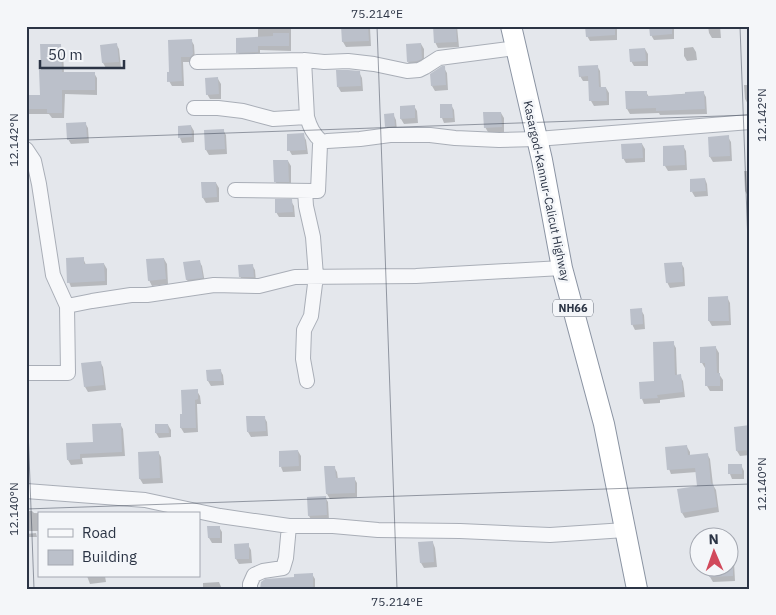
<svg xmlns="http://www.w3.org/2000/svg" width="776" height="615" viewBox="0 0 776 615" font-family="'IBM Plex Sans',sans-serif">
<rect width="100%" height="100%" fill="#e4e7ec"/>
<!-- shadow -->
<path fill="#0003" d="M 258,26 L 293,26 L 293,29 L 291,29 L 291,51 L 260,50 L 260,57 L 240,57 L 238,52 L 258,38 Z
M 343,26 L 369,26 L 370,28 L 371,46 L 346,47 L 343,42 Z
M 434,26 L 457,26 L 459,47 L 438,48 L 435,42 Z
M 586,26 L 617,26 L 617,40 L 590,41 L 587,36 Z
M 651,26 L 674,26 L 674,39 L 654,40 L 651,35 Z
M 708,26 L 720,26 L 721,38 L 712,38 L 709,33 Z
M 191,40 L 194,45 L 195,60 L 193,62 L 183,62 L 184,86 L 172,86 L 169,81 L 168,73 Z
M 116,44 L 119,49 L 121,67 L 106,68 L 103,63 L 101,46 Z
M 421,44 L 424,49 L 424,64 L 411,67 L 408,62 Z
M 60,45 L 63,50 L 64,73 L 94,73 L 97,78 L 97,95 L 65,94 L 64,118 L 52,118 L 49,114 L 26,114 L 26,96 L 41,96 L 42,72 Z
M 693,47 L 696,52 L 697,60 L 687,61 L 684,56 L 684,48 Z
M 645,49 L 648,54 L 648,66 L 634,66 L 631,61 Z
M 597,66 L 600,71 L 601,88 L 606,88 L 609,93 L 609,105 L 594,106 L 591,101 L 590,81 L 583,81 L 580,76 Z
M 444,68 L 447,73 L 448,90 L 435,91 L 432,86 Z
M 359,72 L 362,78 L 363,91 L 341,92 L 338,87 Z
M 218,79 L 221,84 L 221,99 L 210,99 L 207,94 Z
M 744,85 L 750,85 L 750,104 L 748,104 L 745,99 Z
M 646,92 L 649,97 L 703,92 L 706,97 L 707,114 L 660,115 L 659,113 L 630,114 L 627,109 Z
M 451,105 L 454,110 L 455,122 L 444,123 L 442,118 Z
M 414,106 L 417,111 L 418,123 L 404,124 L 401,119 L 401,107 Z
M 501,113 L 504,118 L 504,132 L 488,132 L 485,127 Z
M 393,114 L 396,120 L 397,131 L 389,131 L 386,126 Z
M 85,123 L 88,128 L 89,143 L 71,144 L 68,139 Z
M 191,126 L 194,131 L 194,142 L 182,143 L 180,138 Z
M 223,130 L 226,135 L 227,154 L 209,155 L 206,150 Z
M 303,135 L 306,140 L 308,154 L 292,155 L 289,150 Z
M 728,137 L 731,142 L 732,161 L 713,162 L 710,157 Z
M 642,144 L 645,149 L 645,162 L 626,163 L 623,158 Z
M 683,146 L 686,151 L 687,170 L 668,171 L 665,166 L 664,147 Z
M 288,161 L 291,166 L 291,187 L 278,186 L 275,181 Z
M 744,171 L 750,171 L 750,196 L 748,196 L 745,191 Z
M 705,179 L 707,184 L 708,196 L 695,197 L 692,192 Z
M 216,183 L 219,188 L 219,202 L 206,203 L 203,198 Z
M 291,201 L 294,206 L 295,217 L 279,217 L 276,212 Z
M 83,258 L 86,265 L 104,264 L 107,269 L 107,285 L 71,287 L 69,282 Z
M 164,259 L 167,264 L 168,284 L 152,286 L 149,280 Z
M 199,261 L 202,266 L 205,283 L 190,285 L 187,280 L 184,263 Z
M 681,263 L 684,268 L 685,286 L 670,288 L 667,282 Z
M 252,265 L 255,270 L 256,282 L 243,282 L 240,276 Z
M 727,297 L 730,303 L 731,325 L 712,326 L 709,321 Z
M 641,310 L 644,315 L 645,329 L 635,330 L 632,324 Z
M 673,343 L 676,348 L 677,376 L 680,376 L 683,381 L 685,397 L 660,400 L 660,403 L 644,404 L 642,399 L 655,382 Z
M 716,348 L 719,353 L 719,374 L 723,380 L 723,391 L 710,391 L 707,386 L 706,368 L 705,368 L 702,363 Z
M 100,362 L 103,367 L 106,390 L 88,392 L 85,387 Z
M 220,370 L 223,375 L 224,385 L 211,386 L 208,381 L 207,371 Z
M 26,387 L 28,406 L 26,406 Z
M 197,391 L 200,396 L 201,404 L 197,404 L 198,432 L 184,433 L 181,428 L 181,415 L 183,415 Z
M 264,417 L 267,422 L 268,436 L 251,437 L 248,432 Z
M 120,424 L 123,429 L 125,456 L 82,458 L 83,464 L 71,465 L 68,460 Z
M 168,425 L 171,430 L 171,437 L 159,438 L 156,433 Z
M 750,427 L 750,455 L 740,456 L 737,451 Z
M 687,447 L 690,452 L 690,456 L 707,454 L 710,459 L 713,485 L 716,490 L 719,512 L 685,518 L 682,513 L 698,487 L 697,472 L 671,474 L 669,469 Z
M 298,451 L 301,456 L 301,471 L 283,472 L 281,467 Z
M 158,452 L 161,457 L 163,483 L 143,484 L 140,479 L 139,453 Z
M 741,465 L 744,471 L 744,479 L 732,479 L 730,474 Z
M 334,467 L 337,472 L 338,479 L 354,478 L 357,483 L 357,497 L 330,499 L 327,494 Z
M 325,497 L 328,502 L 329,520 L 312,521 L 309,516 Z
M 26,511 L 32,511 L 34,513 L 60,514 L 39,514 L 39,531 L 26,531 Z
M 219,527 L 222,532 L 222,543 L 212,543 L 209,538 Z
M 36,533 L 37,537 L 26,537 L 26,534 Z
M 433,543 L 435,548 L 437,567 L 424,568 L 421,563 Z
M 235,545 L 248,545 L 251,550 L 252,563 L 239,564 L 236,559 Z
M 728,557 L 732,557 L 734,562 L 735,581 L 713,582 L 710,577 L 710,568 L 728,568 Z
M 312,574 L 315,579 L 315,589 L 261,589 Z
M 87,576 L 105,576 L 106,582 L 90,584 Z
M 219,582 L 222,589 L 203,589 L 203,583 Z"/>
<!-- building -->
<path fill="#bbc0ca" d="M 341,26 L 368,26 L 369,41 L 342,42 Z
M 433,26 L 456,26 L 457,42 L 434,43 Z
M 585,26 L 615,26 L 615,35 L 586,37 Z
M 649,26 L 672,26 L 672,34 L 650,36 Z
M 273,33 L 289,33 L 289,46 L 258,46 L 258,52 L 236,53 L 236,38 L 273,36 Z
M 192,39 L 193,54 L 190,57 L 181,57 L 182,81 L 167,82 L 167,72 L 169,72 L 168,40 Z
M 117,43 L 119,62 L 102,63 L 100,45 Z
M 421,43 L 422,59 L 417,61 L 407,62 L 406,44 Z
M 40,44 L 61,44 L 62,72 L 95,72 L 95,90 L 62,90 L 62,113 L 47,113 L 47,109 L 26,109 L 26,95 L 40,95 L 39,70 L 41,70 Z
M 645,48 L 646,61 L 630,62 L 629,49 Z
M 598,65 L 599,87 L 606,87 L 607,101 L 589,101 L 588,76 L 579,77 L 578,66 Z
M 442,66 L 445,66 L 446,85 L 431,86 L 430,74 Z
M 336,70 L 348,70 L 360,71 L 361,86 L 337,87 Z
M 218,77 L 219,94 L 206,95 L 205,78 Z
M 625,91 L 647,91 L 647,96 L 685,94 L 685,92 L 704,91 L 705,109 L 656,111 L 656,108 L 626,109 Z
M 440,104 L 452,104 L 453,118 L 440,118 Z
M 415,105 L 415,118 L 400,119 L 400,106 Z
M 483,112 L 501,112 L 502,127 L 484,128 Z
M 394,113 L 395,126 L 385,127 L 384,114 Z
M 86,122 L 87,138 L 67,140 L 66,123 Z
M 191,125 L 192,137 L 178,138 L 178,126 Z
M 224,129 L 225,149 L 205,150 L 204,130 Z
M 304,133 L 306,150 L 287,151 L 287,134 Z
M 729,135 L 730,156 L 709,157 L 708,137 Z
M 642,143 L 643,158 L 622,159 L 621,144 Z
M 684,145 L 685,165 L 663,166 L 663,146 Z
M 273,160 L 288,160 L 289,182 L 274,182 Z
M 705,178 L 706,191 L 690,192 L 690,179 Z
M 201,182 L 216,182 L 217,197 L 202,198 Z
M 275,199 L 292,199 L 293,212 L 275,213 Z
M 84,257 L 84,264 L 104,263 L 105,281 L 67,283 L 66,258 Z
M 164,258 L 166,279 L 148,281 L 146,259 Z
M 200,260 L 203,278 L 186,280 L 183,262 Z
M 682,262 L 683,282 L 666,283 L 664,263 Z
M 253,264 L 254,277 L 239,277 L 238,265 Z
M 728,296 L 729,321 L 708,321 L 708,297 Z
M 642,308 L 643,324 L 631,325 L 630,309 Z
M 674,341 L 675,375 L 681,374 L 683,392 L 657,395 L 658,398 L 640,399 L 639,382 L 654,381 L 653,342 Z
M 716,346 L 717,373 L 720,373 L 720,386 L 705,386 L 705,363 L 700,363 L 700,347 Z
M 101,361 L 104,385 L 84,387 L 81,363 Z
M 221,369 L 222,381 L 207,381 L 206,370 Z
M 198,389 L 198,399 L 195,400 L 196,428 L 180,428 L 180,414 L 182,414 L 181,390 Z
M 246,416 L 265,416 L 266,431 L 247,432 Z
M 121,423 L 122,452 L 80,454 L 80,459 L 67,460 L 66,443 L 93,442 L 92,424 Z
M 155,424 L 168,424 L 169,433 L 155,433 Z
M 750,425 L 750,450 L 736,451 L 734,427 Z
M 687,445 L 688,455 L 708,453 L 711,484 L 713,483 L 717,507 L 681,513 L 677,489 L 697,486 L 695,468 L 667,470 L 665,447 Z
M 298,450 L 299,466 L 279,467 L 279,451 Z
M 159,451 L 160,478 L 139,479 L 138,452 Z
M 728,464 L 742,464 L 742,474 L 728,474 Z
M 324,466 L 335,466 L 336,478 L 355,477 L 355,493 L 326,494 Z
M 326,496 L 327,515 L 308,516 L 307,497 Z
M 207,526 L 220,526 L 220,538 L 208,538 Z
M 433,541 L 434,562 L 420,563 L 418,542 Z
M 249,543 L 249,559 L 235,559 L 234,544 Z
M 709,568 L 733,568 L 733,576 L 709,577 Z
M 313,573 L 313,589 L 260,589 L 261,582 L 265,579 L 294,577 L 294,574 Z"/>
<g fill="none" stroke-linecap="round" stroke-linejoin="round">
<!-- minor casing -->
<g stroke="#a9aeb7" stroke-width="16">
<path id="minor" d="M 197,62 L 304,60 L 324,62 L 348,61 L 374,64 L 407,71 L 419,70 L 425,67 L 439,58 L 516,48
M 194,108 L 218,108 L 243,111 L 273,119 L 307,117 L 304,60
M 307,117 C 310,127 313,134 322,142
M 26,149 L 34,161 L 39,184 L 53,275 L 67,306 L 68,373 L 26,373
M 235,190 L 314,191 L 318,191 L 320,145 L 322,142 L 327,141 L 360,139 L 390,135 L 430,135 L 455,138 L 499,140 L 537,139 L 750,122
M 305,191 L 306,206 L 313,237 L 316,276 L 311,316 L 304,330 L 303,359 L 307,381
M 67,306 L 92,301 L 131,295 L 147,295 L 214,285 L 259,286 L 295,277 L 416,276 L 562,268
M 26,491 L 145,500 L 220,516 L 289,526 L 333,526 L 378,530 L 460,531 L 550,535 L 625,530
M 250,589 L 250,584 L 254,575 L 263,571 L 283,568 L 286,558 L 289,526"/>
</g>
<!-- highway casing -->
<g stroke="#8b94a3" stroke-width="22">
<path id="highway" d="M 511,26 L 542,160 L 562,268 L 604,424 L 637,589"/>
</g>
<!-- minor -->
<use href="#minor" stroke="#f7f8fa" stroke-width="14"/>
<!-- highway -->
<use href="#highway" stroke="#fff" stroke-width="20"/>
</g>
<!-- ticks -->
<path fill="none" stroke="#2b3445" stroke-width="1" stroke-opacity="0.45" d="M 377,26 L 397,589M 740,26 L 750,298M 26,140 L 750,115M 26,375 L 34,589M 26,509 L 750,484"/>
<g text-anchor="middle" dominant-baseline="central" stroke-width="5" stroke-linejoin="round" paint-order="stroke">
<!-- shield labels -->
<rect fill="#f4f6f9" stroke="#676e7b" stroke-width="1" x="553" y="299.5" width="40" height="17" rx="4"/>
<g font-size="11" font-weight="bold" fill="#2b3445">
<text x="573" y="308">NH66</text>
</g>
<!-- street labels -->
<g font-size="12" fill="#2b3445" stroke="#f4f6f9">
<text transform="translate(547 191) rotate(78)">Kasargod-Kannur-Calicut Highway</text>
</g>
</g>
<!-- border -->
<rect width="776" height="615" fill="none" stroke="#f4f6f9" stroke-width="55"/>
<!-- legend -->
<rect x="38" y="512" width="162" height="65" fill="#f4f6f9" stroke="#a4a8b1"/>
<rect x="48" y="529" width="25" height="8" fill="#f7f8fa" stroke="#a4a8b1"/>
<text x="82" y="538" font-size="15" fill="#2b3445">Road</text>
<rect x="48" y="550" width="25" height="15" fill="#bbc0ca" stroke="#a4a8b1"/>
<text x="82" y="562" font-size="15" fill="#2b3445">Building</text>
<!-- north arrow -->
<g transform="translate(714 552) rotate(358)"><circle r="24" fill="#f4f6f9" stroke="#a4a8b1"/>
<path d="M0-4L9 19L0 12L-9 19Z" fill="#d1495b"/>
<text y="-8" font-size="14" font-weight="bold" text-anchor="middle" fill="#2b3445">N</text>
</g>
<!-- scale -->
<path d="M40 60v8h84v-8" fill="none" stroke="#2b3445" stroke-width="2.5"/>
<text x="48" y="60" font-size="15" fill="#2b3445" stroke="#f4f6f9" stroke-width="4" paint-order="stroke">50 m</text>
<rect x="28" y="28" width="720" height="560" fill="none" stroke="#2b3445" stroke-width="2"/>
<g font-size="12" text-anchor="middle" fill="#2b3445">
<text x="377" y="18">75.214°E</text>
<text transform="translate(762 115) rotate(-90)" y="4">12.142°N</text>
<text transform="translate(14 140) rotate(-90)" y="4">12.142°N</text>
<text transform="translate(762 484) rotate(-90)" y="4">12.140°N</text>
<text transform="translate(14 509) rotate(-90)" y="4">12.140°N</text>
<text x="397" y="606">75.214°E</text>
</g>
</svg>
